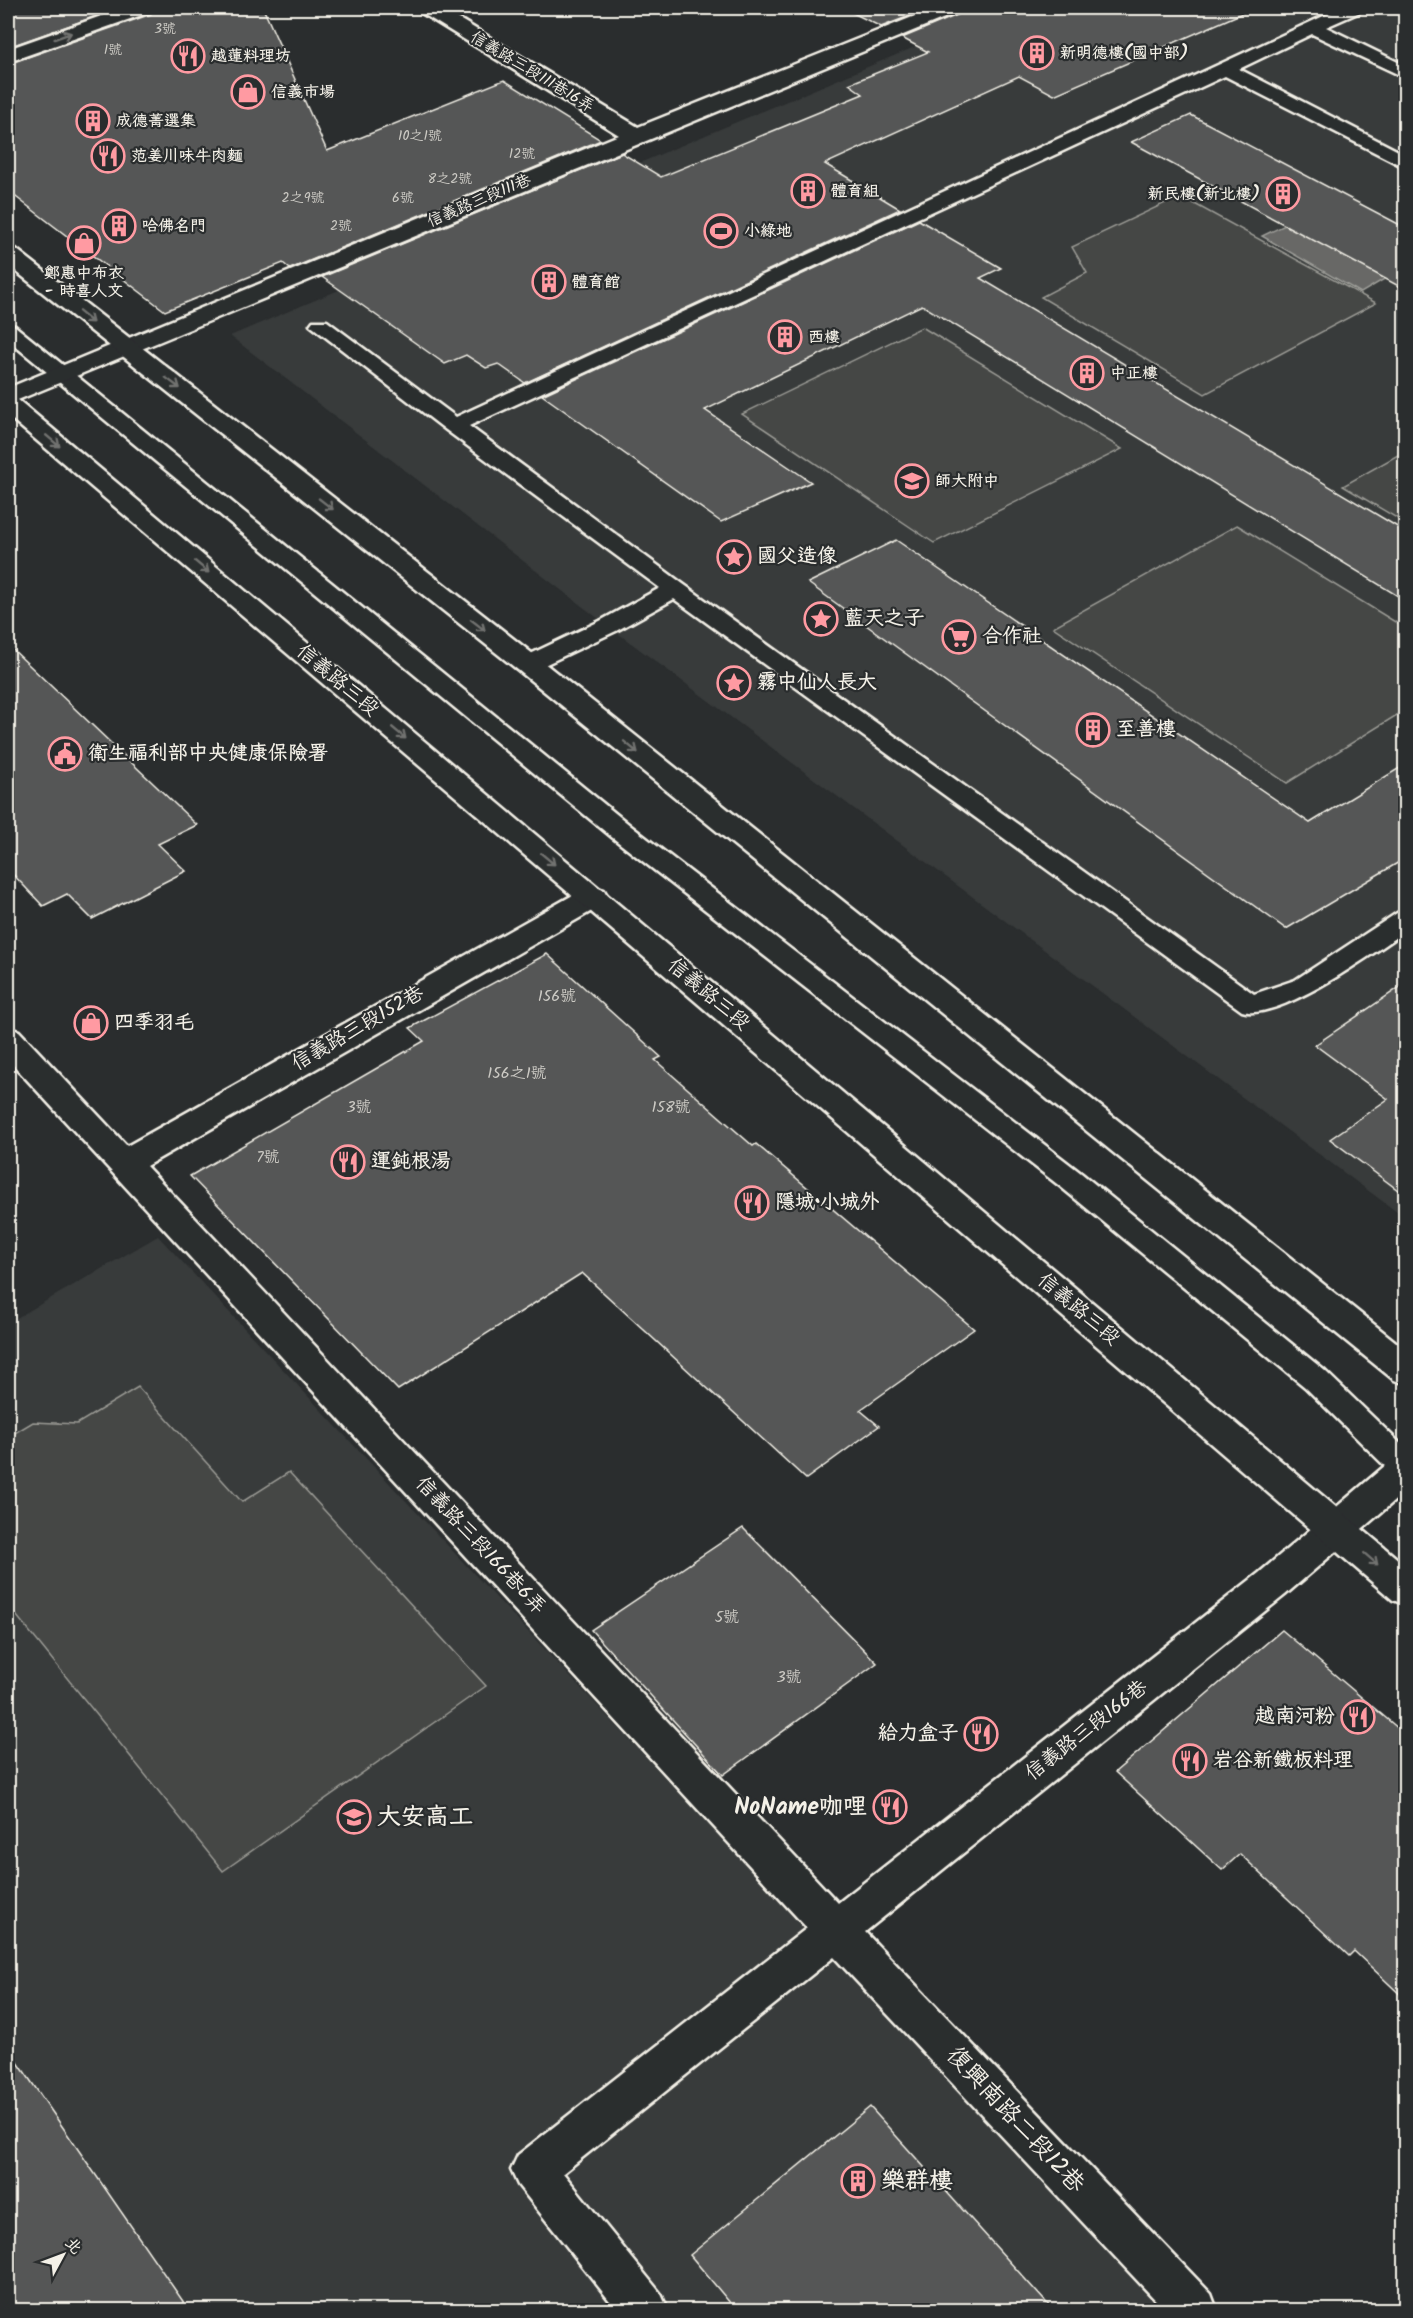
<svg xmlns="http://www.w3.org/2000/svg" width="1413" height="2318" viewBox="0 0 1413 2318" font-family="Kalam,'LXGW WenKai TC',sans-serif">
<rect width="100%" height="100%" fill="#2a2d2e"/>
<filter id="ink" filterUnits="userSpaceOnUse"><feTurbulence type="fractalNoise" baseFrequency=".0167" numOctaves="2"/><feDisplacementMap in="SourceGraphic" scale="12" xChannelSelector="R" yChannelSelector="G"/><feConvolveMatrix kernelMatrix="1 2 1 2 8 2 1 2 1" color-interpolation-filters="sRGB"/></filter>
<g filter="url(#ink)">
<!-- built -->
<path fill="#373a3a" d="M 1007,8 L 1405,8 L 1405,1218 L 608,626 L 230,336 Z
M 158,1236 L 1163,2310 L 8,2310 L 8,1323 Z"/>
<!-- green -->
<path fill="#444645" stroke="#9c9c96" stroke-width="1.5" d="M 1180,196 L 1376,303 L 1205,394 L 1041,297 L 1087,273 L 1072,247 Z
M 922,327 L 1122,449 L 934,543 L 742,414 Z
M 1405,451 L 1405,523 L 1343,486 Z
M 1237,525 L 1405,628 L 1405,710 L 1287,783 L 1053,627 Z
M 138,1387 L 242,1502 L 289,1472 L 486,1686 L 223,1871 L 8,1605 L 8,1437 L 33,1422 L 77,1424 Z"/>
<!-- water -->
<path fill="#676866" stroke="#9f9f9a" stroke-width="1.5" d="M 1285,225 L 1386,278 L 1361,293 L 1262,236 Z"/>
<!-- building -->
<path fill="#555756" stroke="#f4f1e8" stroke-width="1.5" d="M 8,8 L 119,8 L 8,47 Z
M 155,8 L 263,8 L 327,151 L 504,80 L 601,140 L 290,269 L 283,263 L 165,311 L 8,191 L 8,64 L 151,14 Z
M 843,8 L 930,8 L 881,27 Z
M 964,8 L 1254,8 L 1054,95 L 1019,76 L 825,164 L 900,209 L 525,383 L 498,364 L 486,368 L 466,355 L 445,364 L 322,277 L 622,153 L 661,177 L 863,94 L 849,84 L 928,52 L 902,38 L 960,14 Z
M 1191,115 L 1406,228 L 1406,290 L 1131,142 Z
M 919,220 L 1001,268 L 980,278 L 1406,532 L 1406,601 L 922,305 L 705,410 L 811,482 L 721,522 L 542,395 Z
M 896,540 L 1310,823 L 1406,764 L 1406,858 L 1286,929 L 808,583 Z
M 8,645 L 197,825 L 158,844 L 186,871 L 92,919 L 67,894 L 43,906 L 8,869 Z
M 547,954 L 661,1057 L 655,1060 L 753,1146 L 756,1144 L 974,1329 L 860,1410 L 879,1426 L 806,1479 L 582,1273 L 398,1390 L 190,1176 L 424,1041 L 410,1028 Z
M 1406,983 L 1406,1196 L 1330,1139 L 1388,1099 L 1315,1045 Z
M 743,1528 L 877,1663 L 723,1775 L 591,1630 Z
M 1282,1630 L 1406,1735 L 1406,2000 L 1354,1951 L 1349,1956 L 1240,1854 L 1222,1870 L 1115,1772 Z
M 8,2048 L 189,2310 L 8,2310 Z
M 870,2107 L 1053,2310 L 736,2310 L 690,2255 Z"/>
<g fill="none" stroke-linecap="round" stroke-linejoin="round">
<!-- service casing -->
<g stroke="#f4f1e8" stroke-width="5">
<path id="service" d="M 1341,8 L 1363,8 L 1360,12 L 1326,27 L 1406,66 L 1406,78 L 1312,34 L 1239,69 L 1406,155 L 1406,168 L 1225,76 L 469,426 L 683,584 L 1254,994 L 1295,980 L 1397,913 L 1406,911 L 1406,931 C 1373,953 1279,1022 1242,1011 L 674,599 L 616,631 L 536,669 L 528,671 L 520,669 L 517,664 L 520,659 L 600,621 L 660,588 L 446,430 L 310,325 L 313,321 L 327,321 L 456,417 Z
M 8,324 L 15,326 L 631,826 L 1081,1173 L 1325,1371 L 1406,1449 L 1406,1480 L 1396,1477 L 1305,1387 L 1061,1187 L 613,838 L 8,340 Z"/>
</g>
<!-- minor casing -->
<g stroke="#f4f1e8" stroke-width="5">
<path id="minor" d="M 124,8 L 153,8 L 150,12 L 8,62 L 8,49 Z
M 417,8 L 441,8 L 638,127 L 935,8 L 962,8 L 959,12 L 8,404 L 8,388 L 619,135 L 420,12 Z
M 593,887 L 604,890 L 608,897 L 604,904 L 146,1166 L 838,1903 L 1259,1573 L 1393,1459 L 1406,1454 L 1406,1491 L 1285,1595 L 865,1932 L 1211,2294 L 1217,2310 L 1165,2310 L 834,1957 L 563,2173 L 661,2294 L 668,2310 L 617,2310 L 518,2185 L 511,2170 L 518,2155 L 807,1928 L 8,1059 L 8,1028 L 19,1031 L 127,1146 L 582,890 Z"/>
</g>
<!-- secondary casing -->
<g stroke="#f4f1e8" stroke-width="5">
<path id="secondary" d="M 8,247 L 16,249 L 538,658 L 1406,1350 L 1406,1384 L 1394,1380 L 518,670 L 8,265 Z
M 8,396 L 17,399 L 1406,1566 L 1406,1605 L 1393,1600 L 582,904 L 8,416 Z"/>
</g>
<!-- service -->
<use href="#service" fill="#2a2d2e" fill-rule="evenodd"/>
<!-- minor -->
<use href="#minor" fill="#2a2d2e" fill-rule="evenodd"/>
<!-- secondary -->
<use href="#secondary" fill="#2a2d2e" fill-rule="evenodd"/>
</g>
<!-- one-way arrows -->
<defs><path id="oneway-shaft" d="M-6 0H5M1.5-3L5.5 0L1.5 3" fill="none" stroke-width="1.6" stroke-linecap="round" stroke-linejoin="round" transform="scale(1.5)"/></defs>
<g stroke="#71726f">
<use href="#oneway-shaft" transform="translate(63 36) rotate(-20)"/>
<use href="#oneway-shaft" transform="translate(86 317) rotate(39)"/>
<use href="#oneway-shaft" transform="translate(173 383) rotate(37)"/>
<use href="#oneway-shaft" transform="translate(53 441) rotate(40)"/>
<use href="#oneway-shaft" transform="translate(326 504) rotate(38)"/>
<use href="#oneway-shaft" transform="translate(202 567) rotate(40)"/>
<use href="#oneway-shaft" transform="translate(478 625) rotate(38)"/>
<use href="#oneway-shaft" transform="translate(399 733) rotate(40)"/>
<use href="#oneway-shaft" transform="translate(631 747) rotate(39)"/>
<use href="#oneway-shaft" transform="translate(548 859) rotate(40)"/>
<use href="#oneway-shaft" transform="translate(1371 1559) rotate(41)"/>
</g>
</g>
<!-- icons -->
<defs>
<g id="building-ring" transform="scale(1.725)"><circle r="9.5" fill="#2a2d2e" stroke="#ff9aa2" stroke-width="1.5"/><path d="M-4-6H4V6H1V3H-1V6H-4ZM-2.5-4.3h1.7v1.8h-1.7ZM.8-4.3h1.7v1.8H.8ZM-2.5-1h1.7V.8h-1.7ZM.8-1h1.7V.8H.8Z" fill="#ff9aa2"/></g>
<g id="restaurant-ring" transform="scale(1.725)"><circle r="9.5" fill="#2a2d2e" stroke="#ff9aa2" stroke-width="1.5"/><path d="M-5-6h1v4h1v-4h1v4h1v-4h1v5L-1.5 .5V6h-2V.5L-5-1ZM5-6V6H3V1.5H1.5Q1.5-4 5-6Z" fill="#ff9aa2"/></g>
<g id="shop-ring" transform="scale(1.725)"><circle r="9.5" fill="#2a2d2e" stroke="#ff9aa2" stroke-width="1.5"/><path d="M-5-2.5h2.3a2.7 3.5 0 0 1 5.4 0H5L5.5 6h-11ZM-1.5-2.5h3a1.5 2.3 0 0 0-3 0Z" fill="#ff9aa2"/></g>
<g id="stadium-ring" transform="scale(1.725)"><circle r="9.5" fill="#2a2d2e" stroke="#ff9aa2" stroke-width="1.5"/><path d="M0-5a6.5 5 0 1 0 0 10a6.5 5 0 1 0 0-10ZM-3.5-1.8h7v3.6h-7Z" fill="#ff9aa2"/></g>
<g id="school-ring" transform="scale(1.725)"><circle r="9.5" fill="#2a2d2e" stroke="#ff9aa2" stroke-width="1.5"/><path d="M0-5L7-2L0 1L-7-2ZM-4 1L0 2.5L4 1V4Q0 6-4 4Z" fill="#ff9aa2"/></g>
<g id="sight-ring" transform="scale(1.725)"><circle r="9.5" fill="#2a2d2e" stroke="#ff9aa2" stroke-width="1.5"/><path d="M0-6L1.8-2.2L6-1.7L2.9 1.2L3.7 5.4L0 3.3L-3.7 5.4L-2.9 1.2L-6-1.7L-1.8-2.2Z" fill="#ff9aa2"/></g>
<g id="supermarket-ring" transform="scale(1.725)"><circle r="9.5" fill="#2a2d2e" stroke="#ff9aa2" stroke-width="1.5"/><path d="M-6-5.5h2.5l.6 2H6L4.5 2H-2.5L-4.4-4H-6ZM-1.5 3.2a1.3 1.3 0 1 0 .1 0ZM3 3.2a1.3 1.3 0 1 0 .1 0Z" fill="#ff9aa2"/></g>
<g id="civic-ring" transform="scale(1.725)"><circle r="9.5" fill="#2a2d2e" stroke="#ff9aa2" stroke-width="1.5"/><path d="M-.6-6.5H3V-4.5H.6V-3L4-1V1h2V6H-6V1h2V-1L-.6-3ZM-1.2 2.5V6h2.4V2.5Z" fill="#ff9aa2"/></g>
</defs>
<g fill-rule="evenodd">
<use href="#building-ring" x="1037" y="53"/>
<use href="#restaurant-ring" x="188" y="56"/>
<use href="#shop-ring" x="248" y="92"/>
<use href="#building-ring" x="93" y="121"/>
<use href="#restaurant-ring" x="108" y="156"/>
<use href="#building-ring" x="808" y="191"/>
<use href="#building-ring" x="1283" y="194"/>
<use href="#building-ring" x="119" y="226"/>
<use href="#stadium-ring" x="721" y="231"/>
<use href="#shop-ring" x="84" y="243"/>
<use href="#building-ring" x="549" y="282"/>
<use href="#building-ring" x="785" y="337"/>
<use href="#building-ring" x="1087" y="373"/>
<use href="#school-ring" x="912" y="481"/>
<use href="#sight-ring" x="734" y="557"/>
<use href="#sight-ring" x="821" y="619"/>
<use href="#supermarket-ring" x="959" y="637"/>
<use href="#sight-ring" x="734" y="683"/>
<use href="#building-ring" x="1093" y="730"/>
<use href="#civic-ring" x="65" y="754"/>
<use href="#shop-ring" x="91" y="1023"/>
<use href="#restaurant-ring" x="348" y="1162"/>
<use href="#restaurant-ring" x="752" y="1203"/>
<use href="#restaurant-ring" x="1358" y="1717"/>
<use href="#restaurant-ring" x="981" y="1734"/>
<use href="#restaurant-ring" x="1190" y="1761"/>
<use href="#restaurant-ring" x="890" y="1807"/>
<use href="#school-ring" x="354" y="1817"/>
<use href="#building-ring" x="858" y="2181"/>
</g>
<g text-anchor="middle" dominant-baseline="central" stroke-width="4.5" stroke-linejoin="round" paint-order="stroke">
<!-- far-number labels -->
<g font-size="14" fill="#cccac4">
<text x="165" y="29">3號</text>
<text x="113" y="50">1號</text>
<text x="420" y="136">10之1號</text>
<text x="522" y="154">12號</text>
<text x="450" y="179">8之2號</text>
<text x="303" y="198">2之9號</text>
<text x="403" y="198">6號</text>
<text x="341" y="226">2號</text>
</g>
<!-- far-poi labels -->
<g font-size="16" font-weight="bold" fill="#f4f1e8" stroke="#2a2d2e" text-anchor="start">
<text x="1060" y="53">新明德樓(國中部)</text>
<text x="211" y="56">越蓮料理坊</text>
<text x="271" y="92">信義市場</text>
<text x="116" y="121">成德菁選集</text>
<text x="131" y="156">范姜川味牛肉麵</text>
<text x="831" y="191">體育組</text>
<text x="1260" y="194" text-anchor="end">新民樓(新北樓)</text>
<text x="142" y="226">哈佛名門</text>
<text x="744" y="231">小綠地</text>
<text x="84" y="273" text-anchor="middle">鄭惠中布衣<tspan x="84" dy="18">- 時喜人文</tspan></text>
<text x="572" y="282">體育館</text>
<text x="808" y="337">西樓</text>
<text x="1110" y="373">中正樓</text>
<text x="935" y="481">師大附中</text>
</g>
<!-- far-street labels -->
<g font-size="16" fill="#f4f1e8" stroke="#2a2d2e">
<text transform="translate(532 72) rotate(31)">信義路三段111巷16弄</text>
<text transform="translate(479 201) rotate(-23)">信義路三段111巷</text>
</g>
<!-- number labels -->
<g font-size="16" fill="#cccac4">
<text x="557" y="996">156號</text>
<text x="517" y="1073">156之1號</text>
<text x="359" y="1107">3號</text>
<text x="671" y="1107">158號</text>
<text x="268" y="1157">7號</text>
<text x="727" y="1617">5號</text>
<text x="789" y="1677">3號</text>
</g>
<!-- poi labels -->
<g font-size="20" font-weight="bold" fill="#f4f1e8" stroke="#2a2d2e" text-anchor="start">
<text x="757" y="557">國父造像</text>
<text x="844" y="619">藍天之子</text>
<text x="982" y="637">合作社</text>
<text x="757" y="683">霧中仙人長大</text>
<text x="1116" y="730">至善樓</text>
<text x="88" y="754">衛生福利部中央健康保險署</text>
<text x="114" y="1023">四季羽毛</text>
<text x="371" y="1162">運鈍根湯</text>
<text x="775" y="1203">隱城•小城外</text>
<text x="1335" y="1717" text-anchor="end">越南河粉</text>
<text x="958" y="1734" text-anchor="end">給力盒子</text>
<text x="1213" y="1761">岩谷新鐵板料理</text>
</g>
<!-- street labels -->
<g font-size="20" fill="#f4f1e8" stroke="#2a2d2e">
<text transform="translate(337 681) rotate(40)">信義路三段</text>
<text transform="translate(708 995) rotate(40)">信義路三段</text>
<text transform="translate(358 1029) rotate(-30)">信義路三段152巷</text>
<text transform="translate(1078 1310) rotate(40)">信義路三段</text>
<text transform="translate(480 1546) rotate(47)">信義路三段166巷6弄</text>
<text transform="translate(1087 1731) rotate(-38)">信義路三段166巷</text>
</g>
<!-- near-poi labels -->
<g font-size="24" font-weight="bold" fill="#f4f1e8" stroke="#2a2d2e" text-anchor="start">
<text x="867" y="1807" text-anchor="end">NoName咖哩</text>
<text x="377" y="1817">大安高工</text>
<text x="881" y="2181">樂群樓</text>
</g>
<!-- near-street labels -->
<g font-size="24" fill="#f4f1e8" stroke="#2a2d2e">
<text transform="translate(1015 2120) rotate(47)">復興南路二段12巷</text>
</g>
</g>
<!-- margin -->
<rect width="1413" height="2318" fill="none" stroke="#2a2d2e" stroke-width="30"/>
<rect x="15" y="15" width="1383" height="2288" fill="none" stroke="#f4f1e8" stroke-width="2" filter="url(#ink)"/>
<!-- north arrow -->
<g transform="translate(63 2255) rotate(49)" stroke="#2a2d2e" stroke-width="4.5" paint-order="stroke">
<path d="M0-4.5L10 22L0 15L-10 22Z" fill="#f4f1e8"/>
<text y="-9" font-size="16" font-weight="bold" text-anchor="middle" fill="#f4f1e8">北</text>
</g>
</svg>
